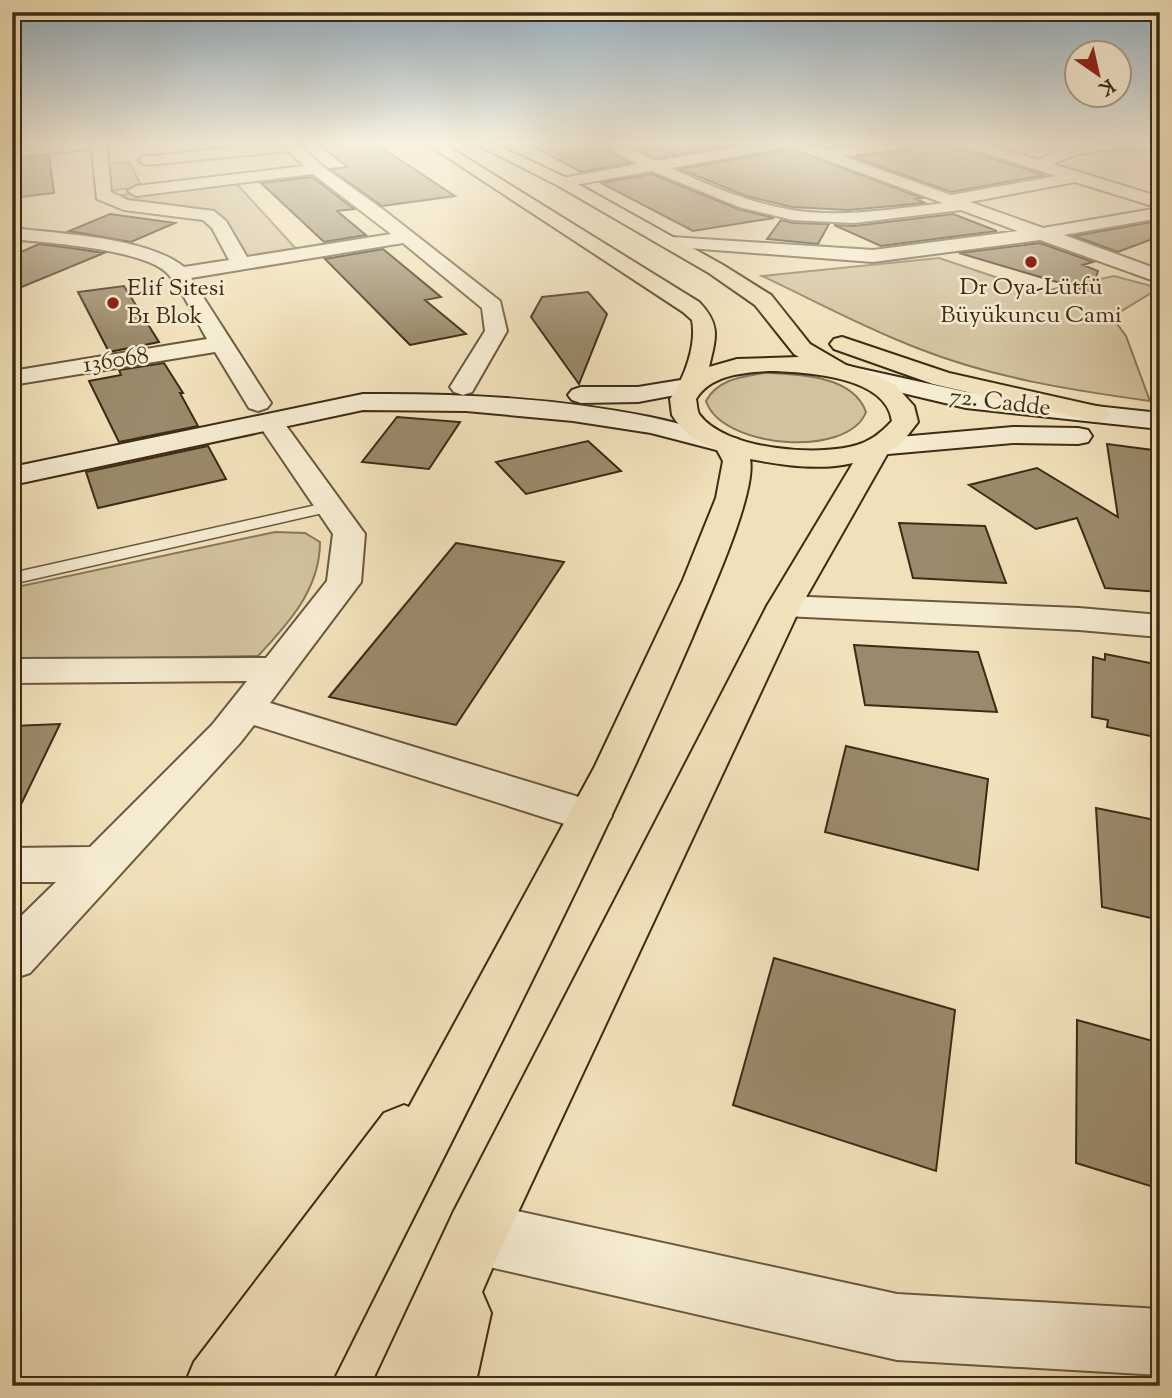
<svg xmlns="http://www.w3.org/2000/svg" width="1172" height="1398" viewBox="0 0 1172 1398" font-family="'Sorts Mill Goudy',serif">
<rect width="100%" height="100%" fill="#f1e1ba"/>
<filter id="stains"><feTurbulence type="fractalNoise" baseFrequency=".00286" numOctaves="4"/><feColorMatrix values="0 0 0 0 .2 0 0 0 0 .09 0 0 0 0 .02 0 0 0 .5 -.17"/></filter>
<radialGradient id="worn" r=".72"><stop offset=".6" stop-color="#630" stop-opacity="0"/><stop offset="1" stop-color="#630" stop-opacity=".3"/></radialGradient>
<!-- green -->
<path fill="#d2c29e" stroke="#87775a" stroke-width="2" d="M 129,162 L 142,187 L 108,191 L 101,165 Z
M 234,181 L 299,252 L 247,260 L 210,213 L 131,203 L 114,196 Z
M 939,258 L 1040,292 L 1114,276 L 1159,288 L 1112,317 L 1126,336 L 1150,401 C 1070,390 993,378 917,348 C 864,328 813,300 762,276 Z
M 764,373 C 797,374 853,375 866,412 C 848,459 721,448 706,401 C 718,379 741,377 764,373 Z
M 275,532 L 305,533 L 320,542 C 320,589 289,623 258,656 L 12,660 L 12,588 Z"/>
<!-- building -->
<path fill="#9a8a6b" stroke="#3c2c15" stroke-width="2" d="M 318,144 L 376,144 L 455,196 L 382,206 L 330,169 L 347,167 Z
M 528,144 L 598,144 L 630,163 L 581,172 Z
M 625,144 L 740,144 L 656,158 Z
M 913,144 L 945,144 L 1045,175 L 951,192 L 854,157 L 904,151 Z
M 788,147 L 922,198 L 916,199 L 925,203 L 848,210 L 792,207 L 746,196 L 680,169 L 781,151 Z
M 49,155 L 54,193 L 12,198 L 12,159 Z
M 652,174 L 738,209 L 774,218 L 693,231 L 601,183 Z
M 312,177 L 354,209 L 337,211 L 366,235 L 324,242 L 261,183 Z
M 110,214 L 175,223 L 131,242 L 69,231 Z
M 953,214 L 997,231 L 881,246 L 834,225 L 854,226 Z
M 781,220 L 793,223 L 829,224 L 818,244 L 767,239 Z
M 1158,221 L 1160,236 L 1118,252 L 1074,236 Z
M 1040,243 L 1093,262 L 1083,265 L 1098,271 L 1091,292 L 959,253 Z
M 39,244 L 71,248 L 104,253 L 12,291 L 12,256 Z
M 383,249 L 441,297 L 425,300 L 466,334 L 410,345 L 325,259 Z
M 124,286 L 159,342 L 109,352 L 78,292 Z
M 588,292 L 607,314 L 579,384 L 531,317 L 542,297 Z
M 164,363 L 183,393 L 180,393 L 198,426 L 119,442 L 89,381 L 121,375 L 119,370 Z
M 397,417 L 460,422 L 429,469 L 362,462 Z
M 588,441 L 621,471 L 526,494 L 496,462 Z
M 1107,444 L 1160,451 L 1160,592 L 1105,588 L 1077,518 L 1036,529 L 969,485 L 1037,468 L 1118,517 Z
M 208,446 L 226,479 L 98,508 L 86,472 Z
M 899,523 L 985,526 L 1006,583 L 913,578 Z
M 456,543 L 564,562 L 456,725 L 329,697 Z
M 854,645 L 978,652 L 997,712 L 865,705 Z
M 1105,654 L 1160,665 L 1160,738 L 1107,727 L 1108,720 L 1092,717 L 1093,657 L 1105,660 Z
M 60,724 L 12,823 L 12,726 Z
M 846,746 L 988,779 L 978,870 L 825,832 Z
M 1096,808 L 1160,821 L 1160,920 L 1102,907 Z
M 774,958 L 955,1010 L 936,1171 L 733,1105 Z
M 1077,1020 L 1160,1043 L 1160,1189 L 1076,1163 Z"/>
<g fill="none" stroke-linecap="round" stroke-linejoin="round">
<!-- service casing -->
<g stroke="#69593e" stroke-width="3">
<path id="service" d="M 330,502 L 338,507 L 336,510 L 12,584 L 12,573 Z"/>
</g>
<!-- minor casing -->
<g stroke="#69593e" stroke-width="4">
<path id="minor" d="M 54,144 L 112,144 L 107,148 L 111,192 L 128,200 L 214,211 L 226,221 L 247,257 L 391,234 L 313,174 L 136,196 L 128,191 L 136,186 L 304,166 L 288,151 L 147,165 L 142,163 L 139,160 L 142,157 L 266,144 L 298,144 L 322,166 L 385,211 L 500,301 L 507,331 L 472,392 L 463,395 L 454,392 L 450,387 L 485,331 L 482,308 L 403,243 L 191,278 L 271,403 L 267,408 L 258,411 L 249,408 L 215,352 L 12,385 L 12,371 L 207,339 C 195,319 184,292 168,274 C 145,249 48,243 12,239 L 12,228 C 60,234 147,237 184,267 L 229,260 L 212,228 L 203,220 L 124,210 L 97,199 L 92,149 L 12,156 L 12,148 Z
M 600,144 L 619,144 L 656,161 L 756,144 L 788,144 L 781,148 L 671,168 C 710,186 750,203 792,210 C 842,218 893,209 943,203 L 791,147 L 789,144 L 810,144 L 825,150 L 868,144 L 911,144 L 904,148 L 843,156 L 951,195 L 1056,176 L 967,147 L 965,144 L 987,144 L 1038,160 L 1074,145 L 1160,144 L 1160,150 C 1121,148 1089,147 1053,164 L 1160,197 L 1160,218 L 1064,235 L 1160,270 L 1160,283 L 1040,240 L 873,262 L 663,246 L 654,240 L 656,236 L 873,250 L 1018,231 L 961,210 L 854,223 L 793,220 L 739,207 L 652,171 L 563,187 L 557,185 L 555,182 L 557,179 L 638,164 ZM 1075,182 L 1159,208 L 1043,228 L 970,202 Z
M 270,414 L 279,416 L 365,534 L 361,582 L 270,703 L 605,805 L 612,816 L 605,827 L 590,832 L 254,725 L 240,743 L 30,973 L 12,979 L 12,925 L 56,882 L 12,882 L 12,848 L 90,847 L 212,725 L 247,681 L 12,683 L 12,659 L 266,658 L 327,581 L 333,534 L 257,422 L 261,416 Z
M 784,596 L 1079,608 L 1160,615 L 1160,637 L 1079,630 L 784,616 L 772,613 L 767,606 L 772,599 Z
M 476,1202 L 897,1294 L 1160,1309 L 1160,1375 L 897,1360 L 476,1264 L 454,1255 L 445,1233 L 454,1211 Z"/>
</g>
<!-- secondary casing -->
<g stroke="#3c2c15" stroke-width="4">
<path id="secondary" d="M 844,365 L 966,392 L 1160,413 L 1160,429 L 966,408 L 835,377 L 832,372 L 835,367 Z
M 693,378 L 702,380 L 705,385 L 702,390 L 638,402 L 581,403 L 572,400 L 568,395 L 572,390 L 581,387 L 638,387 Z
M 363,394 C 458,393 556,398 650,417 C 679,423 708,432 738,439 L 742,445 L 738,451 L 728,453 L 651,433 L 573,421 L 466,411 L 363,410 L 12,485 L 12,467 Z
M 1013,427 L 1078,428 L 1088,430 L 1092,436 L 1088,442 L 1078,444 L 1013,443 L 877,455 L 867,453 L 863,447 L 867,441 L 877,439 Z"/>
</g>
<!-- primary casing -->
<g stroke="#3c2c15" stroke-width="4">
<path id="primary" d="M 427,144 L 444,144 L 699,302 C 721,325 716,337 709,367 L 737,359 L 799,357 L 794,354 L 755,305 L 709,273 L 557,185 L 476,144 L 495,144 L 569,179 L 723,265 L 771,295 L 810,344 L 846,365 L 871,373 L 895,385 L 914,406 L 918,422 L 900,445 L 889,451 L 801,606 L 498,1255 L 482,1292 L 491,1313 L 475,1386 L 372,1386 L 454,1211 L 767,606 L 853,463 C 819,471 783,465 750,459 C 757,494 707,601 692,638 C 582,892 452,1138 329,1386 L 184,1386 L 194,1362 L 384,1113 L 404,1105 L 409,1107 L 594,768 L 683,580 L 716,498 L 723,461 L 717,450 L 691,437 L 676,421 L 672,415 L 670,399 C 684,379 697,345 692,320 L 683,312 ZM 768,371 C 803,372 886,375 892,421 C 882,432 871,441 857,445 C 819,457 724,450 699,414 C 697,410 697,404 696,399 C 711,375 742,373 768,371 Z
M 842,337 L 949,373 L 1105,408 L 1109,414 L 1105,420 L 1096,422 L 933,384 L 834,349 L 830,344 L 834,339 Z"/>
</g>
<!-- service -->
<use href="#service" fill="#f6ecd2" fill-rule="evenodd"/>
<!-- minor -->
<use href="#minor" fill="#f6ecd2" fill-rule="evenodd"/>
<!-- secondary -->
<use href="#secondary" fill="#f6ecd2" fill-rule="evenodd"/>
<!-- primary -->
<use href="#primary" fill="#f1e1ba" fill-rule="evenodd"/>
</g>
<!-- sky -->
<linearGradient id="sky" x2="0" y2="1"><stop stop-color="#93adbf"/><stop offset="0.42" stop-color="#f9f2e0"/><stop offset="1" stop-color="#f9f2e0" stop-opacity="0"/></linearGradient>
<rect width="1172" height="340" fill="url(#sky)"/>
<!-- markers -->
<g fill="#8f2418" stroke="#f6ecd2" stroke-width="2.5">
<circle cx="1031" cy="262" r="7"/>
<circle cx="113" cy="303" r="7"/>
</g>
<g text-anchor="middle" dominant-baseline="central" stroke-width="5" stroke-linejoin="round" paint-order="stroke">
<!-- far-poi labels -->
<g font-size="24" fill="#3c2c15" stroke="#f6ecd2">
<text x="1031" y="288">Dr Oya-Lütfü<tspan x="1031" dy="28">Büyükuncu Cami</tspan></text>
<text x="127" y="289" text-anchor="start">Elif Sitesi<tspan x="127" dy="28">B1 Blok</tspan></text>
</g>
<!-- far-street labels -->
<g font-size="24" fill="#3c2c15" stroke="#f6ecd2">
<text transform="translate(116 361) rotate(-9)">136068</text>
<text transform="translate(1000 403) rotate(7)">72. Cadde</text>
</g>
</g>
<!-- margin -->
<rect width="1172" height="1398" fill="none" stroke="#f1e1ba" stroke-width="42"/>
<rect x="14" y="14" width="1144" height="1370" fill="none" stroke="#3c2c15" stroke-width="3.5"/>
<rect x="21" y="21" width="1130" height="1356" fill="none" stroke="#3c2c15" stroke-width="2"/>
<!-- north arrow -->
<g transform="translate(1098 74) rotate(146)"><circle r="33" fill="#f6ecd2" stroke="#ac9f86" stroke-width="2"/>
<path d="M0-5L12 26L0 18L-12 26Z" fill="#8f2418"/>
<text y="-10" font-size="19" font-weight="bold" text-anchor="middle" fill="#3c2c15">K</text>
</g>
<rect width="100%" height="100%" filter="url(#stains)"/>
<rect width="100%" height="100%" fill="url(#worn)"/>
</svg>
